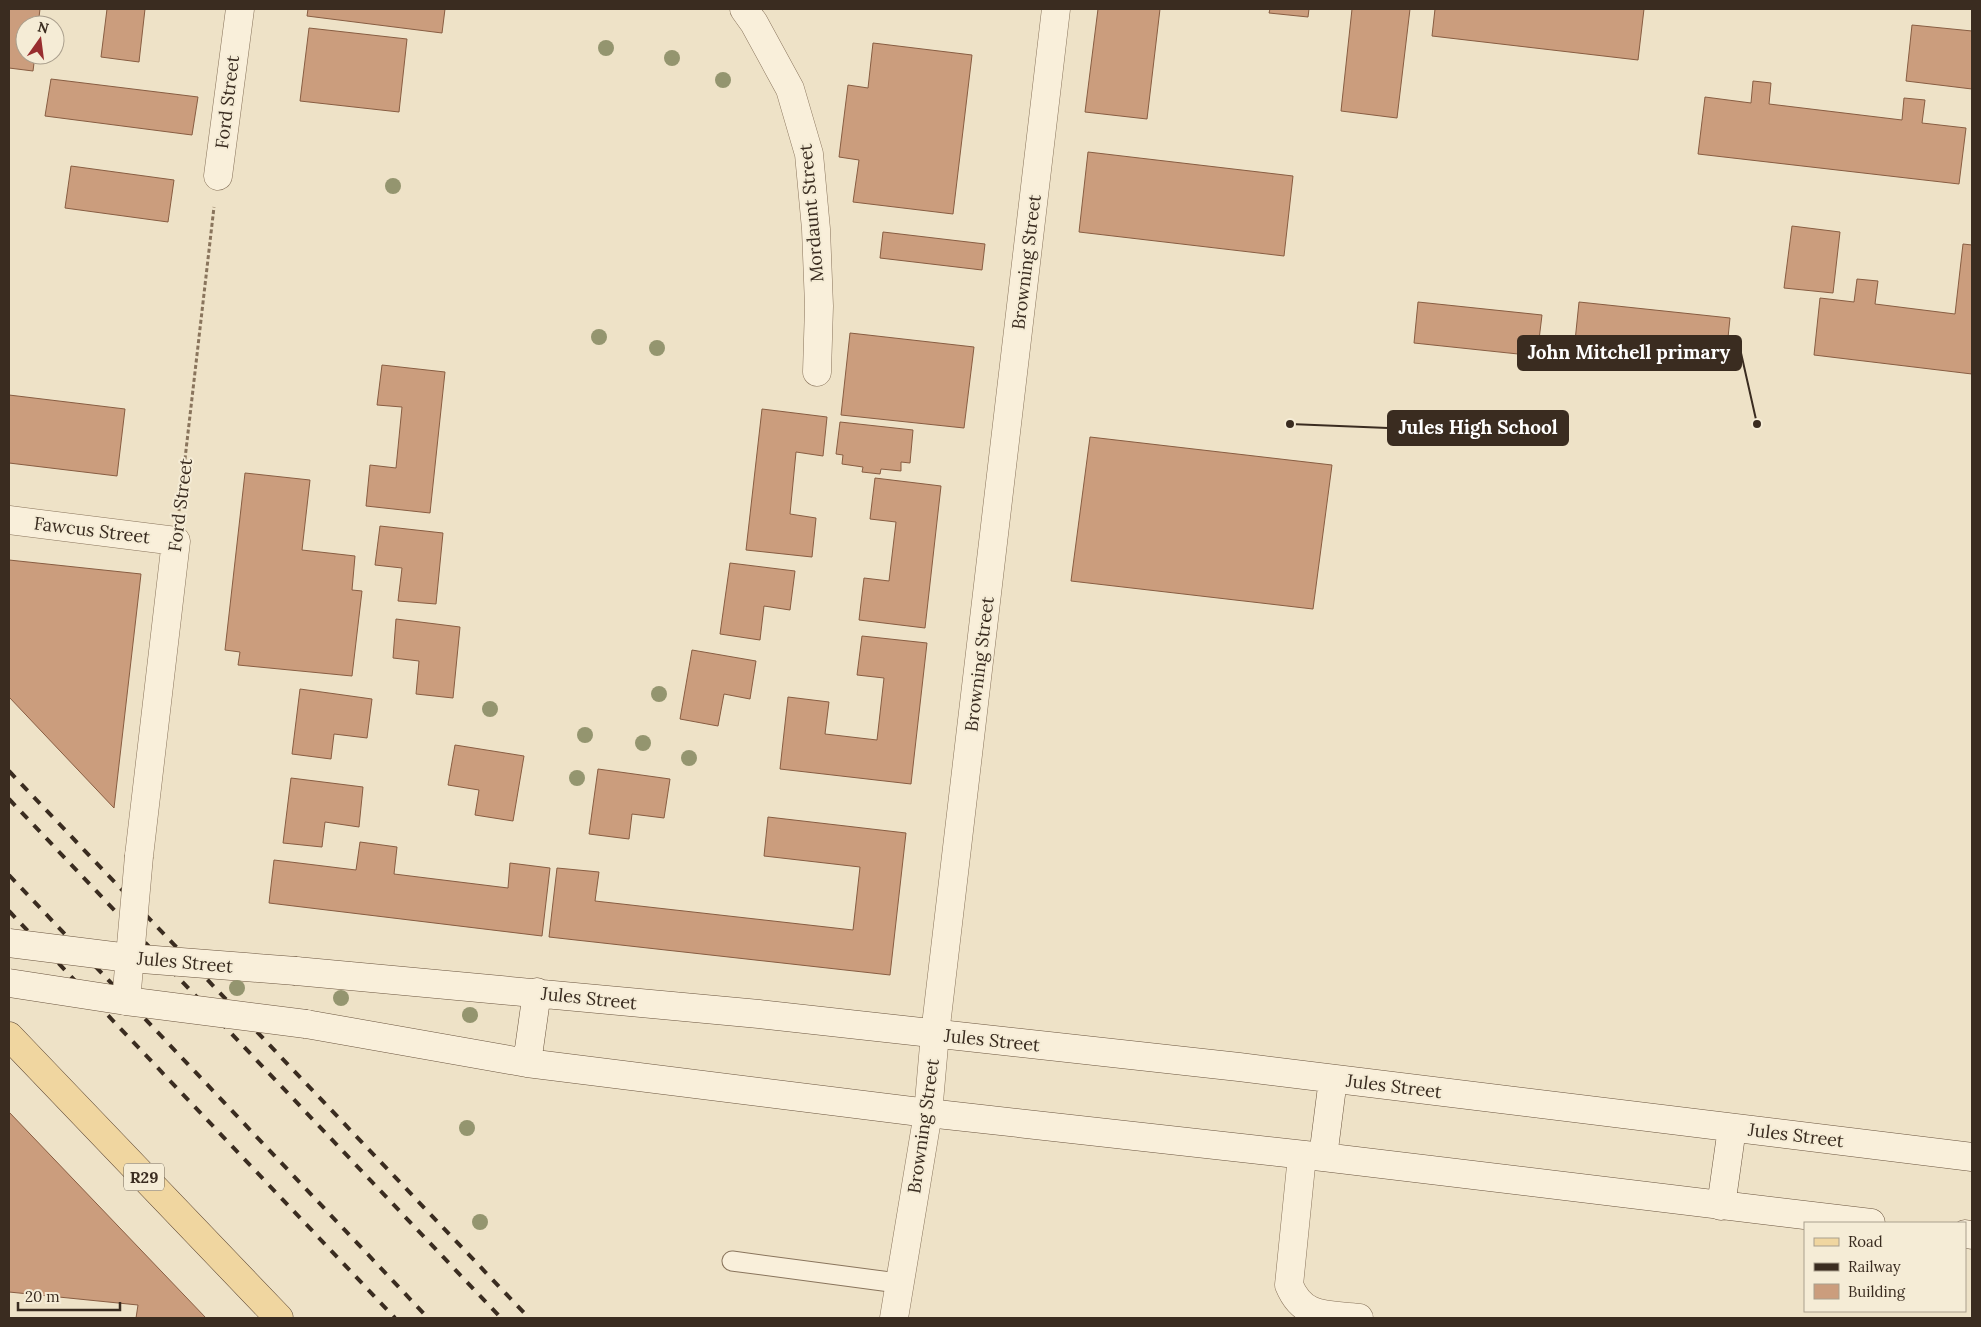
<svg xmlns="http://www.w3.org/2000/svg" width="1981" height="1327" viewBox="0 0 1981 1327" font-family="Lora,serif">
<rect width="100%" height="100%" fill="#eee2c7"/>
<!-- building -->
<path fill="#cb9d7d" stroke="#885d42" d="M 9,9 L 40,9 L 38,25 L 25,25 L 25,55 L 35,55 L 33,71 L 9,68 Z
M 107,9 L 145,9 L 139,62 L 101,57 Z
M 308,9 L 445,9 L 442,33 L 307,16 Z
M 1098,9 L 1160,9 L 1147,119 L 1085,112 Z
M 1270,9 L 1309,9 L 1308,17 L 1269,13 Z
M 1352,9 L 1410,9 L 1397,118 L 1341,111 Z
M 1435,9 L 1644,9 L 1638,60 L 1432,36 Z
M 1912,25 L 1972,31 L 1972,89 L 1906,81 Z
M 309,28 L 407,39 L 399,112 L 300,101 Z
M 873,43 L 972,55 L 953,214 L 853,202 L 859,160 L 839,157 L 848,85 L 868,88 Z
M 51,79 L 198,97 L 192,135 L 45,116 Z
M 1753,81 L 1771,83 L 1769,104 L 1902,120 L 1904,98 L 1925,100 L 1922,123 L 1966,128 L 1959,184 L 1698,154 L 1705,97 L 1751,103 Z
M 1088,152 L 1293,176 L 1284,256 L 1079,232 Z
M 71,166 L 174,180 L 168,222 L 65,208 Z
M 1792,226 L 1840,232 L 1833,293 L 1784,288 Z
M 883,232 L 985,244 L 982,270 L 880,258 Z
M 1963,244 L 1972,245 L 1972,374 L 1814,355 L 1820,298 L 1854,302 L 1857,279 L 1878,281 L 1875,304 L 1955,314 Z
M 1418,302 L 1542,315 L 1537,356 L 1414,343 Z
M 1579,302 L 1730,318 L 1725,367 L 1574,351 Z
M 850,333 L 974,347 L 964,428 L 841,415 Z
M 382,365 L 445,372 L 430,513 L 366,506 L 370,465 L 396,468 L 402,407 L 377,405 Z
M 9,395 L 125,409 L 117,476 L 9,463 Z
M 762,409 L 827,417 L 823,456 L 796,452 L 790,514 L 816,518 L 812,557 L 746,550 Z
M 840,422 L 913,430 L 910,463 L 901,462 L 901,471 L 881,469 L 880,474 L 862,472 L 863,467 L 842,464 L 843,455 L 836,454 Z
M 1090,437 L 1332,465 L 1313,609 L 1071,581 Z
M 245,473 L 310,480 L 302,550 L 355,556 L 352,590 L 362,591 L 352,676 L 238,665 L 240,652 L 225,650 Z
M 875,478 L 941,486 L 925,628 L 859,620 L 864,578 L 889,581 L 896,522 L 870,519 Z
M 380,526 L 443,533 L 436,604 L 398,601 L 402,568 L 375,565 Z
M 9,560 L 141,574 L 114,808 L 9,697 Z
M 730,563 L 795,571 L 790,610 L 764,606 L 760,640 L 720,634 Z
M 396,619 L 460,627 L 453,698 L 416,694 L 419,661 L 393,658 Z
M 862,636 L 927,643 L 911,784 L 780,769 L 788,697 L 829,702 L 825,734 L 877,740 L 884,678 L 857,675 Z
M 692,650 L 756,661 L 750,699 L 724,694 L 718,726 L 680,719 Z
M 300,689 L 372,699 L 367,738 L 334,734 L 331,759 L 292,754 Z
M 455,745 L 524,756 L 513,821 L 475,815 L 479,790 L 448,785 Z
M 598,769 L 670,779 L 664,818 L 632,814 L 629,839 L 589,834 Z
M 291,778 L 363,787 L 359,827 L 325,822 L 322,847 L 283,843 Z
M 768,817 L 906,833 L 890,975 L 549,937 L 557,868 L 599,872 L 595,901 L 853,930 L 860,867 L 764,856 Z
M 360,842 L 397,847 L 394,874 L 508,888 L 510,863 L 550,868 L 542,936 L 269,903 L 274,860 L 356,870 Z
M 9,1112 L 206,1318 L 136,1318 L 138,1305 L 9,1292 Z"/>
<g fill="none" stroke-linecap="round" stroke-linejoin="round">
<!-- lane casing -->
<g stroke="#89745c" stroke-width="21">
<path id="lane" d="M 732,1261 L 898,1283"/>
</g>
<!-- street casing -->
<g stroke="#89745c" stroke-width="29">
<path id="street" d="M 744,9 L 754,23 L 790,89 L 809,154 L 816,229 L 819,306 L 817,372
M 218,176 L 240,9
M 9,520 L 176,541 L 139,856
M 1302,1156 L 1289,1285 C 1303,1319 1327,1314 1359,1318
M 894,1318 L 928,1113 L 935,1034 L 1056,9"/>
</g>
<!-- secondary casing -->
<g stroke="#6b553f" stroke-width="29">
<path id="secondary" d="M 296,971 L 759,1014 L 1239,1067 L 1972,1157
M 306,1024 L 527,1063 L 928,1113 L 1323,1157 L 1871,1223
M 527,1063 L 537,992
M 1323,1157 L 1333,1079
M 1721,1206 L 1732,1128
M 1965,1234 L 1972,1235"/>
</g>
<!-- primary casing -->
<g stroke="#584230" stroke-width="29">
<path id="primary" d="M 9,1036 L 279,1318"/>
</g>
<!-- path -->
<path stroke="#89745c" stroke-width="3" stroke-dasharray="4 2.5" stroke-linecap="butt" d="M 179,511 L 214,207"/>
<!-- lane -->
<use href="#lane" stroke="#f9efda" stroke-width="19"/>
<!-- street -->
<use href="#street" stroke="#f9efda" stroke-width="28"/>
<!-- secondary -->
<use href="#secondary" stroke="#f9efda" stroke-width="28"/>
<!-- primary -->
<use href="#primary" stroke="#f0d6a0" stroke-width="28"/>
<!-- rail -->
<path stroke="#3a2c20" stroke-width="4" stroke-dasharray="9 9" stroke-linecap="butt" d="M 9,771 L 529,1318
M 9,799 L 501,1318
M 9,875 L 428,1318
M 9,911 L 395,1318"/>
<!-- street-bridge casing -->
<g stroke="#89745c" stroke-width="29" stroke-linecap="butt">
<path id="street-bridge" d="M 126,1001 L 139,856"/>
</g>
<!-- secondary-bridge casing -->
<g stroke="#6b553f" stroke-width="29" stroke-linecap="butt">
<path id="secondary-bridge" d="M 9,943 L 129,958 L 296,971
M 9,983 L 126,1001 L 306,1024"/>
</g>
<!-- street-bridge -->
<use href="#street-bridge" stroke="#f9efda" stroke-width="28"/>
<!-- secondary-bridge -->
<use href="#secondary-bridge" stroke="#f9efda" stroke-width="28"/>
</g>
<!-- trees -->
<g fill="#94956f">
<circle cx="606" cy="48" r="8"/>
<circle cx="672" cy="58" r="8"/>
<circle cx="723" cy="80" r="8"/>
<circle cx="393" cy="186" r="8"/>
<circle cx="599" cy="337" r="8"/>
<circle cx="657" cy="348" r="8"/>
<circle cx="659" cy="694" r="8"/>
<circle cx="490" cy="709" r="8"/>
<circle cx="585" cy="735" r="8"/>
<circle cx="643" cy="743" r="8"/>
<circle cx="689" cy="758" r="8"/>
<circle cx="577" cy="778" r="8"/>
<circle cx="237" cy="988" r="8"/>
<circle cx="341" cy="998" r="8"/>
<circle cx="470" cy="1015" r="8"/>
<circle cx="467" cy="1128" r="8"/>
<circle cx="480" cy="1222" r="8"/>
</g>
<g text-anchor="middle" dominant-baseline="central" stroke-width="4" stroke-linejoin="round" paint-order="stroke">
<!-- shield labels -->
<rect fill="#f5ecd6" stroke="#726657" stroke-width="1" x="124" y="1163.5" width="40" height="27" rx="4"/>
<g font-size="16" font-weight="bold" fill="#3a2c20">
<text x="144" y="1177">R29</text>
</g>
<!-- street labels -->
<g font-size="18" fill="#3a2c20" stroke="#f5ecd6">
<text transform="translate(227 102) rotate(-83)">Ford Street</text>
<text transform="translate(811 213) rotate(-95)">Mordaunt Street</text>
<text transform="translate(1026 262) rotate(-83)">Browning Street</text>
<text transform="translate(180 505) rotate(-83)">Ford Street</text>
<text transform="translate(92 530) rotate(7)">Fawcus Street</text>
<text transform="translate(979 664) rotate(-83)">Browning Street</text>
<text transform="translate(185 962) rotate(5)">Jules Street</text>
<text transform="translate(589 998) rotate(6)">Jules Street</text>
<text transform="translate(992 1040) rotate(6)">Jules Street</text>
<text transform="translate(1394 1086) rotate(7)">Jules Street</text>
<text transform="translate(923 1126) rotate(-82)">Browning Street</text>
<text transform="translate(1796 1135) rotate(7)">Jules Street</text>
</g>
</g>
<!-- callouts -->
<path fill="none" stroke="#3a2c20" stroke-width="2" d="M1757 424L1741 353M1290 424L1388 428"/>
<g fill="#3a2c20" stroke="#f5ecd6" stroke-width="2">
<circle cx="1757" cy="424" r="5"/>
<circle cx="1290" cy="424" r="5"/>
</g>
<g fill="#3a2c20" stroke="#3a2c20" stroke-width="2">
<rect x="1518" y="336" width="223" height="34" rx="5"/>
<rect x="1388" y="411" width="180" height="34" rx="5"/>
</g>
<g font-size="19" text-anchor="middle" font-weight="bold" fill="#fff">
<text x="1629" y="359">John Mitchell primary</text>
<text x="1478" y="434">Jules High School</text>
</g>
<!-- border -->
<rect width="1981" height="1327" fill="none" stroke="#3a2c20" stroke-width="20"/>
<!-- legend -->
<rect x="1804" y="1222" width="162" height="90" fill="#f5ecd6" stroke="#aa9f8d"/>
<rect x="1814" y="1238" width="25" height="8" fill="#f0d6a0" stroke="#aa9f8d"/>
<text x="1848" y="1247" font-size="15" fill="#3a2c20">Road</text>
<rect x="1814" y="1263" width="25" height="8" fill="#3a2c20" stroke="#aa9f8d"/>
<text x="1848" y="1272" font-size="15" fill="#3a2c20">Railway</text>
<rect x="1814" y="1284" width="25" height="15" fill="#cb9d7d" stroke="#aa9f8d"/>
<text x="1848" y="1297" font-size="15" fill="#3a2c20">Building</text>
<!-- north arrow -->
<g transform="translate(40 40) rotate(14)"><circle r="24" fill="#f5ecd6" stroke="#aa9f8d"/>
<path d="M0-4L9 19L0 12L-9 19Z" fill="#982d2f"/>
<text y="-8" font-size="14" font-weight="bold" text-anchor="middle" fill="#3a2c20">N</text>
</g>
<!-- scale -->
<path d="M18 1302v8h102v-8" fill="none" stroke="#3a2c20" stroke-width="2.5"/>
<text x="25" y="1302" font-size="15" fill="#3a2c20" stroke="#f5ecd6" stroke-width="4" paint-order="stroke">20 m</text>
</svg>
